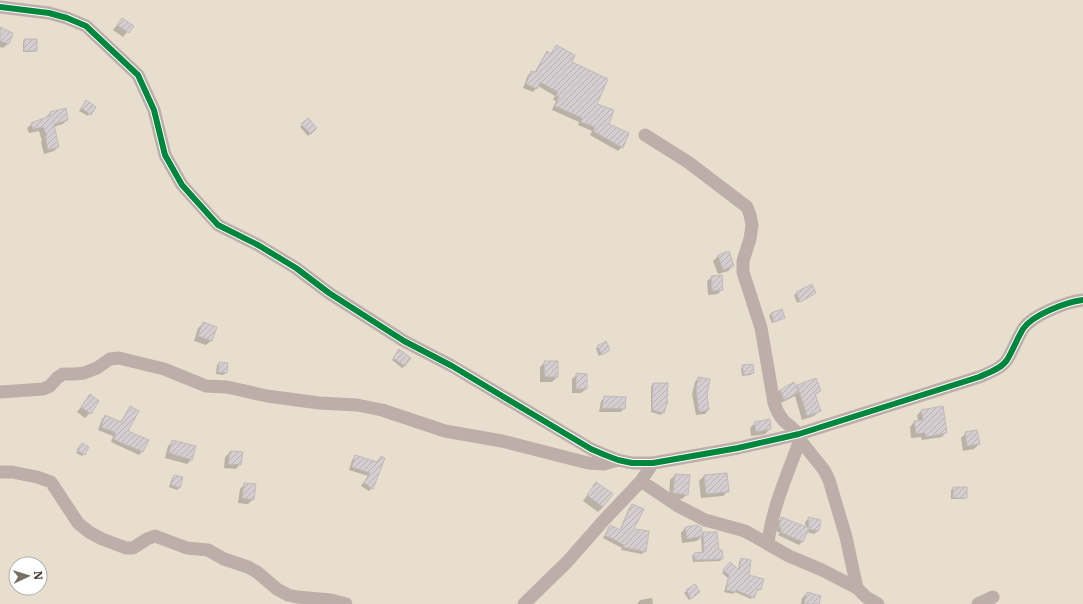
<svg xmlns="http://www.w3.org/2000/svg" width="1083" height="604" viewBox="0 0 1083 604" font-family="Merriweather,serif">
<defs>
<pattern id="building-hatch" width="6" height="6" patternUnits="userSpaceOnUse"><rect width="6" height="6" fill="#d5cdd0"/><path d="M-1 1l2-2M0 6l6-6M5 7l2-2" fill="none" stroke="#b8b1b3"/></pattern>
</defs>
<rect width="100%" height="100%" fill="#e8dece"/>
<!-- shadow -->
<path fill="#0003" d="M 122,19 L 132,26 L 123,37 L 113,30 Z
M 0,28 L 8,44 L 3,48 L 0,47 Z
M 25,40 L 36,50 L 34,52 L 23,52 L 23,42 Z
M 556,46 L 570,63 L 622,147 L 618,151 L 590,135 L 592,131 L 578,125 L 579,122 L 552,110 L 556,101 L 553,100 L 555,96 L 538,86 L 533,92 L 523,88 L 528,75 L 532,72 L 534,73 L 544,56 L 547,53 L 550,54 Z
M 84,104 L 94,107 L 88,116 L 79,111 Z
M 50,113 L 67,120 L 63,124 L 53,127 L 58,147 L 54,151 L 44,154 L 41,142 L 42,141 L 39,131 L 29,133 L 27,128 L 32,124 L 45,118 Z
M 308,120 L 316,128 L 308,136 L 300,127 Z
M 718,256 L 733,266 L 728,271 L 718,274 L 713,261 Z
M 712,277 L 722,289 L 718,294 L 708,295 L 707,281 Z
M 811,285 L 813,295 L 797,303 L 794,295 Z
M 771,313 L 784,317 L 782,319 L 772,323 L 769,316 Z
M 203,324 L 211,341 L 206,345 L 194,341 L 198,328 Z
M 598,346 L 609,350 L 599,356 L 596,349 Z
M 397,353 L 405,366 L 402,368 L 392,360 Z
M 545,362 L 557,377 L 552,382 L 540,382 L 540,367 Z
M 219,363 L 227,364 L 226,373 L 223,375 L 216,374 L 217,365 Z
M 743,366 L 753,372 L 751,375 L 742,376 L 741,368 Z
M 577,374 L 586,389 L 581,393 L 572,393 L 572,379 Z
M 698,378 L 708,410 L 705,414 L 696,415 L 692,394 L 695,382 Z
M 653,384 L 667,402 L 663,413 L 661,415 L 651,412 L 651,386 Z
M 798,386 L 820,391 L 815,396 L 819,411 L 814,416 L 802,420 L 795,396 L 779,404 L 775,395 L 780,390 L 796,388 Z
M 90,396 L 90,413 L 85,418 L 77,412 Z
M 605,397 L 624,408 L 621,412 L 599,412 L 601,401 Z
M 130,408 L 127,431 L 142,452 L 139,455 L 111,442 L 113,436 L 98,430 L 102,419 L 105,416 L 120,422 Z
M 922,410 L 946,432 L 942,437 L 922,440 L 921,437 L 911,438 L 910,427 L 914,422 L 918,422 L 917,415 Z
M 755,423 L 770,429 L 765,434 L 751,436 L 750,428 Z
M 966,433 L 979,444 L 974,449 L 963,451 L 961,438 Z
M 173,441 L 192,459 L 187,464 L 165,458 L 168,446 Z
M 82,444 L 88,448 L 82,456 L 76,453 Z
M 230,452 L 240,464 L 236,469 L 224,468 L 225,457 Z
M 356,456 L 376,463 L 381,457 L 372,488 L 369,491 L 361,486 L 368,476 L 349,470 L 352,460 Z
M 675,475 L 687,494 L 682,499 L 669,498 L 670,480 Z
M 174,476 L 180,487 L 177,490 L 169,487 L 172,478 Z
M 704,476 L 728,491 L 723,496 L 701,498 L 699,481 Z
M 596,483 L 603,507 L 598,512 L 583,501 Z
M 245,484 L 253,499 L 248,504 L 238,503 L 240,489 Z
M 954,488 L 966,497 L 964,499 L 951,499 L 951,490 Z
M 632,505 L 633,530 L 645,551 L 642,554 L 621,550 L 622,548 L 603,538 L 610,526 L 619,531 L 629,508 Z
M 782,518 L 806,528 L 805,522 L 809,518 L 818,531 L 814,534 L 806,532 L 802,542 L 799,545 L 778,535 L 780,533 L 776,531 L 778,521 Z
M 685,528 L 701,535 L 703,533 L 718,552 L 722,559 L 720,561 L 693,562 L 692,556 L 695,554 L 702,553 L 701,537 L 697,541 L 682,543 L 681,533 Z
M 741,559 L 748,575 L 761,589 L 758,591 L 756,591 L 751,599 L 735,592 L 733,594 L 724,592 L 728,578 L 722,573 L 730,564 L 738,570 L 739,562 Z
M 694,585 L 697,594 L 689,600 L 684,593 Z
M 807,593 L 818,604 L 801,604 L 802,598 Z
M 652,598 L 653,604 L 637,604 L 640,600 Z"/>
<!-- building -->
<path fill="url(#building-hatch)" stroke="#c0bab8" d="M 122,18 L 134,26 L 129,33 L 117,25 Z
M 0,27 L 13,33 L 9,44 L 0,41 Z
M 24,39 L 37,39 L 37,51 L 24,51 Z
M 556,45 L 575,55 L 572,62 L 608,79 L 597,104 L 614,110 L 609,124 L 629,133 L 623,148 L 593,131 L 595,127 L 581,122 L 582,118 L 555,106 L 559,97 L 556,96 L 558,92 L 540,82 L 537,89 L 526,84 L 531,71 L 536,72 L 547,51 L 551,54 Z
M 86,100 L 96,107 L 91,115 L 81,108 Z
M 66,108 L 68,120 L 54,124 L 59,147 L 48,150 L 45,136 L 47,136 L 43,127 L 33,129 L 31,123 L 50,116 L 50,112 Z
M 308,118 L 317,128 L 311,134 L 301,124 Z
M 729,251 L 734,266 L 723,270 L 718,255 Z
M 722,275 L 723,290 L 712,291 L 711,276 Z
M 812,284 L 816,293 L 800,302 L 796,292 Z
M 782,309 L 785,318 L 774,322 L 771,313 Z
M 203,322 L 217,327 L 212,341 L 198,336 Z
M 606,341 L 610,350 L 602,355 L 597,346 Z
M 399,349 L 411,358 L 405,366 L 393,358 Z
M 544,361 L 558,361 L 558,377 L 545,377 Z
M 219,362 L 228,363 L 227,373 L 218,372 Z
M 753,364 L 754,373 L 744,375 L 742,365 Z
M 576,373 L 587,374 L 587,389 L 576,389 Z
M 698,377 L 710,379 L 707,395 L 709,410 L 699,412 L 696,389 Z
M 816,378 L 821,391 L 815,394 L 821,411 L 807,416 L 797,385 Z
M 794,382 L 799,392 L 784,400 L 780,390 Z
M 653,383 L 668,383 L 667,401 L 668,401 L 664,413 L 652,410 Z
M 90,394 L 99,401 L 91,414 L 81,407 Z
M 604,396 L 626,397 L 625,409 L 602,408 Z
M 130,406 L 139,411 L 128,431 L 149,440 L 143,452 L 113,439 L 116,433 L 101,427 L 105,415 L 121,422 Z
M 943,406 L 947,433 L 926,437 L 925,433 L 916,434 L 914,421 L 923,420 L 921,410 Z
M 770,419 L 771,429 L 756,432 L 754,422 Z
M 977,430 L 980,444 L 967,446 L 965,432 Z
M 172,440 L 196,446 L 192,460 L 169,453 Z
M 82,443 L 89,447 L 85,455 L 77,450 Z
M 230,451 L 243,452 L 241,465 L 228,464 Z
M 355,455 L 377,462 L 381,456 L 385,458 L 373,489 L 364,483 L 370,473 L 352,467 Z
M 727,473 L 729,492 L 706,494 L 704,475 Z
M 675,474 L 690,475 L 688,495 L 673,493 Z
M 174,475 L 183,477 L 180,488 L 171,485 Z
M 596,482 L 613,494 L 603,507 L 587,495 Z
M 244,483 L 256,484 L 254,500 L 242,498 Z
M 953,487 L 967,487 L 967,498 L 953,498 Z
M 632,504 L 644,509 L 634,529 L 649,531 L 646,552 L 623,547 L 624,545 L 605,535 L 610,525 L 620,530 Z
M 781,517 L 809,528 L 808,517 L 821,520 L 819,531 L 809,529 L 803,542 L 780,532 L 782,529 L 779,528 Z
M 697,525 L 701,527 L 703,536 L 687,539 L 685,527 Z
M 703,532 L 717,532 L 719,550 L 722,550 L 723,559 L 695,560 L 694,553 L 704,552 Z
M 741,558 L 751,560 L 749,575 L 764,579 L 761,590 L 758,589 L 754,598 L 736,590 L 736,592 L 726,590 L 729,575 L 723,570 L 730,562 L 739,570 Z
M 695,584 L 700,592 L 691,599 L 686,590 Z
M 807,592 L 821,596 L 819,604 L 804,604 Z"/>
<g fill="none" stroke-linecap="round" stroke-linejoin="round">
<!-- minor -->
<path stroke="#beaeaa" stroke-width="13" d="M 0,7 L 49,13 L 67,18 L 86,26 L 138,75 L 154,110 L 165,155 L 182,185 L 218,225 L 258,245 L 296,268 L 329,293 L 404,341 L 452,366 L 591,449 L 605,455 L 618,460 L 632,463 L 653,463 L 738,448 L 799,434 L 979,377 C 988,373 1001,369 1007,360 C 1013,350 1017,339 1023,329 C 1032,315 1066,302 1083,300
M 645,135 L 688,162 L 747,207 L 750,215 L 752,225 L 750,239 L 743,261 L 743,272 L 761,328 L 774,403 C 776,409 779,415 783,420 C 790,427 798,431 800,440 L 824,470 L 829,480 L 846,537 L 857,588 L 866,597 L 878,604
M 0,392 L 43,389 L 50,386 L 57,378 L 63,374 L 75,374 L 84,373 L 97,368 L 110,359 L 119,358 L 164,369 L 206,386 L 227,387 L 267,396 L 319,403 L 357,405 L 382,410 L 445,431 L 502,441 L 588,463 L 604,464 L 618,460
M 0,472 L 12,472 L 37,477 L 51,482 L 78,523 L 89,532 L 102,539 L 126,548 L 133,548 L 147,539 L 155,536 L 187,548 L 208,550 L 224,559 L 248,567 L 257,572 L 277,589 L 288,595 L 297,597 L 331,600 L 346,604
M 641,481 L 678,506 L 705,520 L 745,531 L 789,556 L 822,570 L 857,588
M 768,543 C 772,508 788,473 800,440
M 524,604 L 567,562 L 605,519 L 641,481 L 653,463
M 978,604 L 993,597"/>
<!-- cycleway casing -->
<g stroke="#fff" stroke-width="8">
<path id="cycleway" d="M 0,7 L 49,13 L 67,18 L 86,26 L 138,75 L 154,110 L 165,155 L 182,185 L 218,225 L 258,245 L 296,268 L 329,293 L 404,341 L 452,366 L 591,449 L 605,455 L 618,460 L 632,463 L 653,463 L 738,448 L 799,434 L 979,377 C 988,373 1001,369 1007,360 C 1013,350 1017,339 1023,329 C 1032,315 1066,302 1083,300"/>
</g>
<!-- cycleway -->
<use href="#cycleway" stroke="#00873e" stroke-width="6"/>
</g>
<!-- north arrow -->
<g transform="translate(28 576) rotate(86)"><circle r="19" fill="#ffffff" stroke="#b1aeaa"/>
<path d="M0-3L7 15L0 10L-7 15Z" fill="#787063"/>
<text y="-6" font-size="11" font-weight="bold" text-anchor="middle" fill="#3c352a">N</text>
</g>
</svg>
